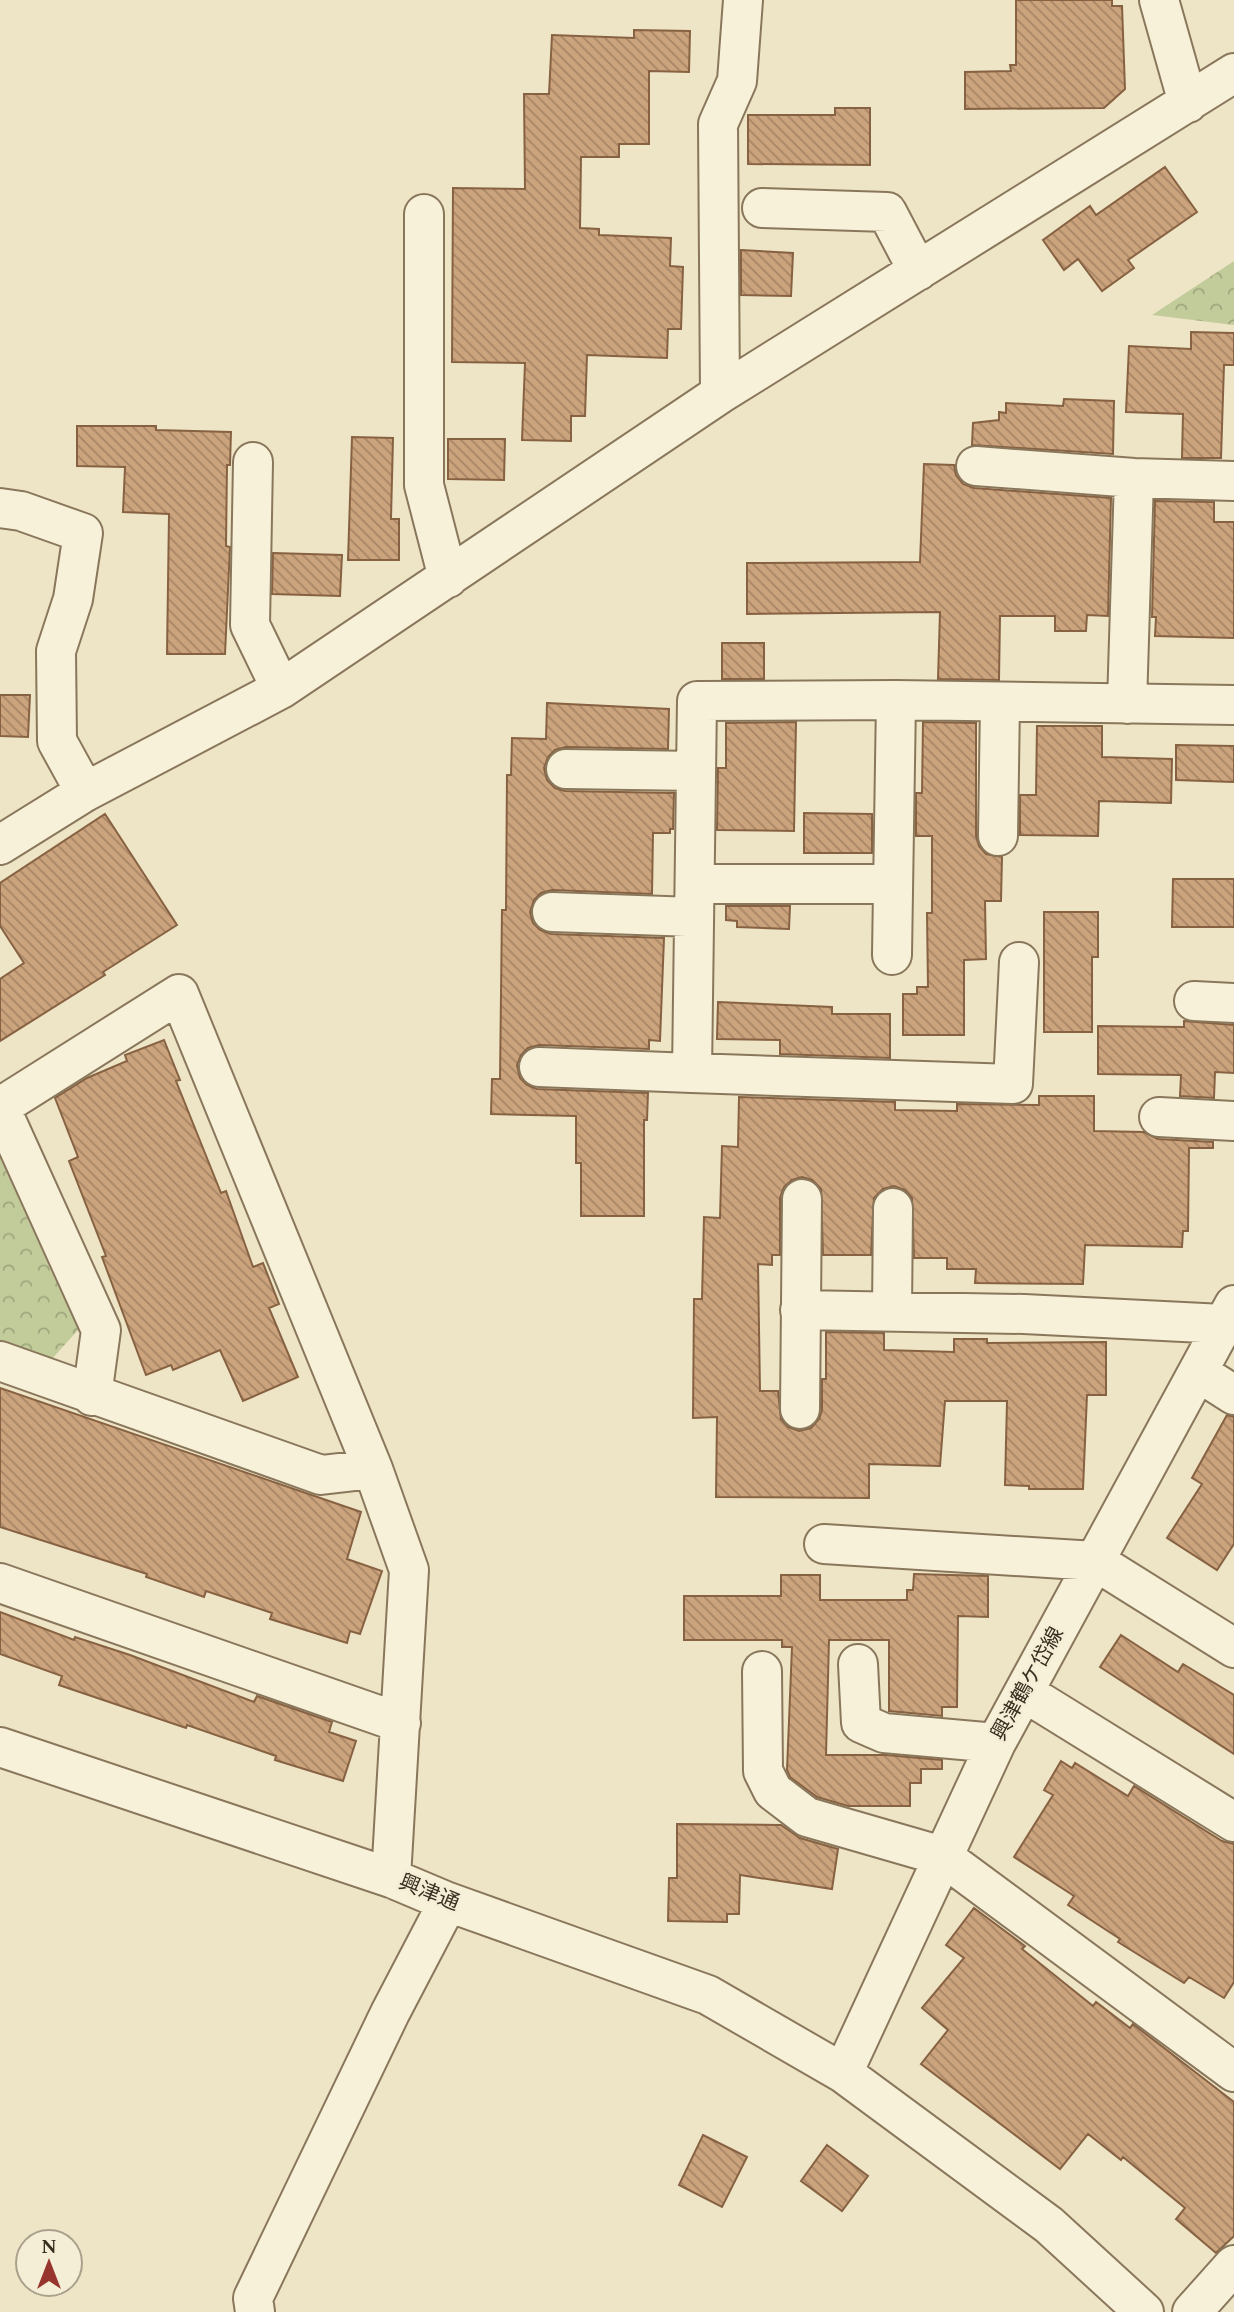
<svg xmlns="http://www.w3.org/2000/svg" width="1234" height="2312" viewBox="0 0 1234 2312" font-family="Spectral,'Noto Sans JP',serif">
<defs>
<pattern id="forest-crowns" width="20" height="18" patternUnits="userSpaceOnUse" patternTransform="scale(1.75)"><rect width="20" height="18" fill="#c2cc9a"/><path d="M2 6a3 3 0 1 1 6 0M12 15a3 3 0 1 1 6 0" fill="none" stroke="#9fa67d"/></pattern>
<pattern id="building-back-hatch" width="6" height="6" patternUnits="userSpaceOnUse" patternTransform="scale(1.75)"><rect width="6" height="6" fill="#cba37d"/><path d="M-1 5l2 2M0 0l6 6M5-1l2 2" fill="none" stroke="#a68566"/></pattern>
</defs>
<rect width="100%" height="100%" fill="#eee5c6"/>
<!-- forest -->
<path fill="url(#forest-crowns)" d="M 1234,261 L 1234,325 L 1152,315 Z
M 0,1158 L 78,1330 L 51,1360 L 0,1342 Z"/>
<!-- building -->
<path fill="url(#building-back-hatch)" stroke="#876242" stroke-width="2" d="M 1016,0 L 1112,0 L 1112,6 L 1122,6 L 1125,89 L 1104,108 L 965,109 L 965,72 L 1011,71 L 1010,65 L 1016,65 Z
M 634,30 L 690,31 L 689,72 L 649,71 L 649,144 L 619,144 L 619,157 L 581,157 L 580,228 L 599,229 L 599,235 L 671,238 L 670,266 L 683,267 L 681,329 L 668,329 L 667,358 L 587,355 L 585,416 L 571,416 L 571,441 L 522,440 L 525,363 L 452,362 L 453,188 L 525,189 L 524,94 L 549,94 L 552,35 L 634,38 Z
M 835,108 L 870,108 L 870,165 L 748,164 L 748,115 L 835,115 Z
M 1165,167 L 1197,212 L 1128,260 L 1134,268 L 1102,291 L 1078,259 L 1064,270 L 1043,240 L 1090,206 L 1096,215 Z
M 741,250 L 793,253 L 791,296 L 741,295 Z
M 1191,332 L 1234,333 L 1234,365 L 1224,365 L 1221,458 L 1182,458 L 1183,414 L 1126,412 L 1129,346 L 1191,349 Z
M 1064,399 L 1114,401 L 1113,454 L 972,445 L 973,423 L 999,420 L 999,412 L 1006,413 L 1006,403 L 1063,406 Z
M 77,426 L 156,426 L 156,430 L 231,432 L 230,465 L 227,465 L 226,546 L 230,547 L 225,654 L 167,654 L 169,514 L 123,512 L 125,467 L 77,466 Z
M 352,437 L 393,438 L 391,519 L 399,519 L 399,560 L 348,560 Z
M 448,439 L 505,439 L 504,480 L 448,479 Z
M 924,464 L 954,465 L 956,475 L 963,484 L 974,488 L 1111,498 L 1108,616 L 1087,615 L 1086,631 L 1055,631 L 1055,616 L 1000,616 L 999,680 L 938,679 L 940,612 L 747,614 L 747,563 L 920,562 Z
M 1155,501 L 1214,502 L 1214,522 L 1234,522 L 1234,638 L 1155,636 L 1156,617 L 1152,617 Z
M 273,553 L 342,555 L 340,596 L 272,594 Z
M 722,643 L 764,643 L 764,679 L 722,679 Z
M 0,695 L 30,695 L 28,737 L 0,736 Z
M 547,703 L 669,709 L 668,749 L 566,747 L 555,750 L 548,757 L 544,768 L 547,780 L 555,788 L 565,791 L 674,793 L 673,829 L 670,829 L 670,833 L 653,833 L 652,894 L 552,890 L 541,893 L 534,900 L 530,912 L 533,923 L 540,930 L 551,934 L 664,938 L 660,1041 L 649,1040 L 649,1049 L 539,1045 L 528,1048 L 521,1055 L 517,1065 L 520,1078 L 527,1085 L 537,1089 L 648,1093 L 647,1120 L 644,1120 L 644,1216 L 581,1216 L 581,1163 L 576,1163 L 576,1116 L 491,1114 L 492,1079 L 500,1079 L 502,910 L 506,910 L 507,775 L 511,775 L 512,738 L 546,739 Z
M 796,722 L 794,831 L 717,830 L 718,768 L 726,768 L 726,723 Z
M 923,722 L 976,723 L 976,836 L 979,846 L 986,854 L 1002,857 L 1001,901 L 985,901 L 986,959 L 964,960 L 964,1035 L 903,1035 L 903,994 L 917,994 L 917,987 L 928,987 L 927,913 L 932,913 L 932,836 L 916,836 L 916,793 L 922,793 Z
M 1037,726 L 1102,726 L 1102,757 L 1172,759 L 1171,803 L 1099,801 L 1098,836 L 1020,835 L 1020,795 L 1036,795 Z
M 1176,745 L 1234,746 L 1234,782 L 1176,780 Z
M 804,813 L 872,814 L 872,853 L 804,853 Z
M 105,814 L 177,925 L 103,972 L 105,975 L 0,1041 L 0,979 L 24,963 L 0,926 L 0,883 Z
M 1173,879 L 1234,879 L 1234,927 L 1172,927 Z
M 726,906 L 790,906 L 789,929 L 737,927 L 737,921 L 726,920 Z
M 1044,912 L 1098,912 L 1098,957 L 1092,957 L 1092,1032 L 1044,1032 Z
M 718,1002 L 832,1007 L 832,1014 L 890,1014 L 890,1058 L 780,1054 L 780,1040 L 717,1039 Z
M 1184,1021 L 1234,1025 L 1234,1073 L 1215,1072 L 1214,1098 L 1180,1096 L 1181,1075 L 1098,1074 L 1098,1026 L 1184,1027 Z
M 164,1040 L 180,1080 L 176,1081 L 221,1193 L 226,1191 L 253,1267 L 263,1263 L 279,1304 L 269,1308 L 298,1377 L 243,1401 L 220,1350 L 173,1370 L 171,1365 L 146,1375 L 102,1257 L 106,1256 L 69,1161 L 78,1157 L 55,1098 L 87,1078 L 127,1061 L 125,1055 Z
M 1039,1096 L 1094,1096 L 1094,1131 L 1144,1132 L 1158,1139 L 1213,1142 L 1213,1148 L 1189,1148 L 1188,1231 L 1183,1231 L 1182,1247 L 1085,1245 L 1083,1284 L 975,1283 L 976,1269 L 947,1269 L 947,1258 L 914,1258 L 912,1198 L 905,1190 L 894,1186 L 883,1189 L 874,1198 L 871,1255 L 823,1255 L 821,1189 L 812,1180 L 802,1177 L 792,1180 L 784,1187 L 780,1198 L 780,1255 L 772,1255 L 772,1265 L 758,1264 L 760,1391 L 778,1391 L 781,1419 L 788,1427 L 799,1431 L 811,1428 L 819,1419 L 822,1410 L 822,1379 L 826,1379 L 826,1332 L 884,1333 L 884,1350 L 954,1352 L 954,1339 L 987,1339 L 987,1343 L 1106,1342 L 1106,1395 L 1087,1395 L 1083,1489 L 1029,1489 L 1029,1486 L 1005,1485 L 1007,1401 L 945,1401 L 940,1466 L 869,1464 L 869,1498 L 716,1497 L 717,1417 L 693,1418 L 694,1299 L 702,1299 L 704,1217 L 720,1218 L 722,1146 L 738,1147 L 739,1097 L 895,1102 L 895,1110 L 957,1111 L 957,1104 L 1039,1105 Z
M 0,1388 L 361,1512 L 347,1559 L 382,1571 L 360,1634 L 350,1631 L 347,1643 L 270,1619 L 272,1613 L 206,1591 L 204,1597 L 146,1577 L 147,1574 L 0,1527 Z
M 1227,1415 L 1234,1417 L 1234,1544 L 1217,1570 L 1167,1538 L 1202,1484 L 1192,1478 Z
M 914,1574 L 988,1576 L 988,1617 L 958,1616 L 957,1707 L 942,1707 L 942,1716 L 889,1711 L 889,1640 L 829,1640 L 826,1755 L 886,1755 L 942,1760 L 942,1769 L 921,1769 L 921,1783 L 910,1783 L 910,1806 L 848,1806 L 817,1797 L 790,1777 L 787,1770 L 792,1647 L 782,1647 L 782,1640 L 684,1640 L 684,1596 L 781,1596 L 781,1575 L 820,1575 L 820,1600 L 907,1600 L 907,1590 L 913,1590 Z
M 0,1612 L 74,1640 L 75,1637 L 130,1655 L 254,1702 L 257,1696 L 332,1722 L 329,1732 L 356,1741 L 343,1781 L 275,1760 L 276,1756 L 187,1725 L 186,1728 L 59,1685 L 62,1676 L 0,1654 Z
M 1121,1635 L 1178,1672 L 1183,1664 L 1234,1695 L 1234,1754 L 1100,1667 Z
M 1061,1761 L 1072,1768 L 1075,1763 L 1128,1796 L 1134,1786 L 1222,1841 L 1234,1844 L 1234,1982 L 1224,1998 L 1189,1977 L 1184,1983 L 1118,1942 L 1120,1939 L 1068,1905 L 1074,1896 L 1014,1857 L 1053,1795 L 1044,1790 Z
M 677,1824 L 781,1825 L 800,1838 L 838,1849 L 832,1889 L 740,1875 L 739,1914 L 727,1914 L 727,1922 L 668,1921 L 669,1878 L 677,1878 Z
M 974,1908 L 1025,1946 L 1022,1949 L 1093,2006 L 1096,2002 L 1130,2028 L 1133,2024 L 1234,2102 L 1234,2236 L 1216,2253 L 1176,2219 L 1185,2208 L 1123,2157 L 1121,2160 L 1088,2134 L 1060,2169 L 921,2064 L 948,2030 L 922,2008 L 964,1958 L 946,1945 Z
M 703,2135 L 747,2157 L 722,2207 L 679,2185 Z
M 827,2145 L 868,2176 L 842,2211 L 801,2181 Z"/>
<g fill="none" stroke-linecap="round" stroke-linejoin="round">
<!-- minor casing -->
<g stroke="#89775c" stroke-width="42">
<path id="minor" d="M 1159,0 L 1188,103
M 762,208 L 887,212 L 918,271
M 424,214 L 424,485 L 448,578
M 720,394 L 718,124 L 737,81 L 743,0
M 253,462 L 250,625 L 281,689
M 976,466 L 1134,478 L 1234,481
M 0,508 L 21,511 L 83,533 L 73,599 L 56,651 L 57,741 L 85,792
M 1127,704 L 1134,478
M 566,769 L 696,771
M 998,836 L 1000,702
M 0,845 L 85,792 L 281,689 L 720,394 L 1234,73
M 695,884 L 892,884
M 552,912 L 694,917
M 892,955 L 896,700
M 1019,962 L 1013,1084 L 692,1073 L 697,701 L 896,700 L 1234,705
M 1194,1001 L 1234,1003
M 539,1067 L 692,1073
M 0,1107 L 179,994 L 373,1469 L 409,1570 L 391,1878
M 0,1107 L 101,1330 L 92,1396
M 1159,1117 L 1234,1121
M 800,1310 L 1024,1314 L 1223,1324
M 892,1311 L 893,1208
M 0,1361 L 321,1475 L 373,1469
M 1198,1372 L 1234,1395
M 800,1409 L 802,1199
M 824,1544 L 1095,1561 L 1234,1648
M 0,1583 L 401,1723
M 858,1664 L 861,1723 L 884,1733 L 996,1743
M 762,1671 L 763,1771 L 773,1791 L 807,1817 L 942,1856 L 1234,2072
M 1024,1692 L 1234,1822
M 0,1747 L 391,1878 L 448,1902 L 708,1995 L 843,2073 L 1049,2225 L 1144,2312
M 843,2073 L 996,1743 L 1234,1305
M 255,2312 L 253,2298 L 390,2013 L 448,1902
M 1192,2312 L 1234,2265"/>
</g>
<!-- minor -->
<use href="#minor" stroke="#f8f1d9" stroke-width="38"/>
</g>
<g text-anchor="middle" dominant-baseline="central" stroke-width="5" stroke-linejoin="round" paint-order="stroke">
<!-- street labels -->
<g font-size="21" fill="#392e20" stroke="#f5eed6">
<text transform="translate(1028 1684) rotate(-61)">興津鶴ケ岱線</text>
<text transform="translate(429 1893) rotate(22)">興津通</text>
</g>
</g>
<!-- north arrow -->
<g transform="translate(49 2263)"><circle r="33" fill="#f5eed6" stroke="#aaa18d" stroke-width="2"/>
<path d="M0-5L12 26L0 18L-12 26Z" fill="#96342d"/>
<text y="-10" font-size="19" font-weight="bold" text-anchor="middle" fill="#392e20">N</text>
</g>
</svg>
